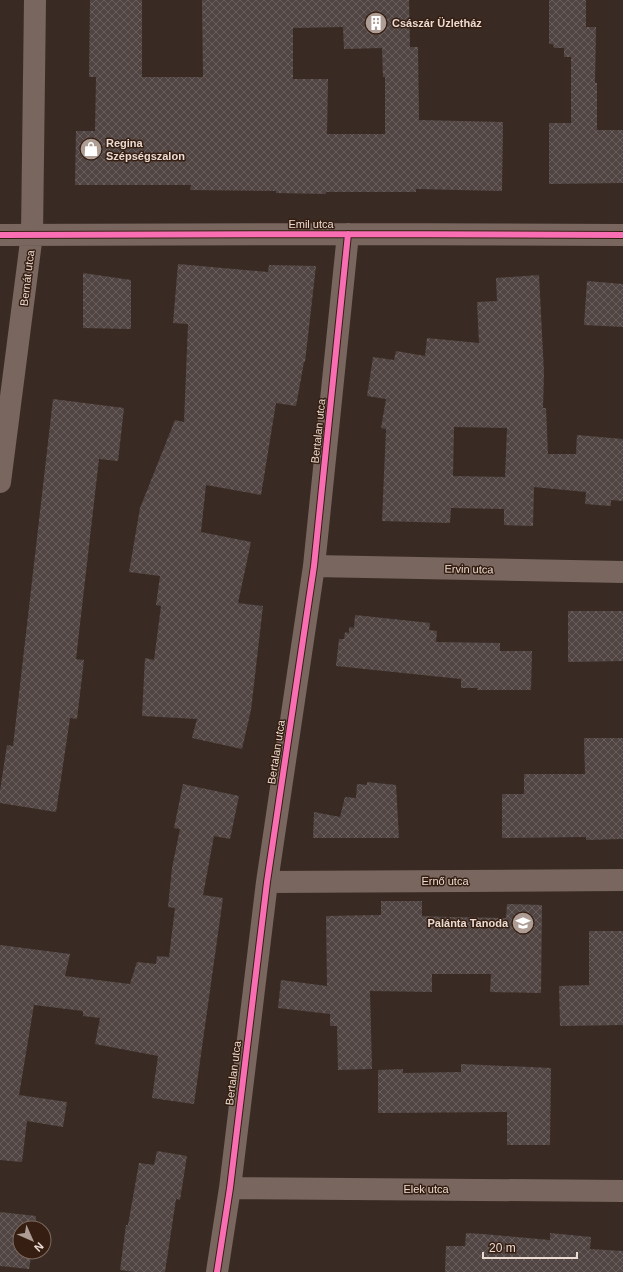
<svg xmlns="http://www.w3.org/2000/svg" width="623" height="1272" viewBox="0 0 623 1272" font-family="Helvetica,sans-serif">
<defs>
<pattern id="building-cross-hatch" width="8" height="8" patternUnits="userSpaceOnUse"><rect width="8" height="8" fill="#514543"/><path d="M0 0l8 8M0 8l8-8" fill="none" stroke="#6a5f5d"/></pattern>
</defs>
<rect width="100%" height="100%" fill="#392b23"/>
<!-- building -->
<path fill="url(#building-cross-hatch)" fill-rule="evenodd" d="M 90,0 L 142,0 L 142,77 L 203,77 L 202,0 L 409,0 L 410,47 L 418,47 L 419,120 L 503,122 L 502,191 L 416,189 L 416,192 L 326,192 L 326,194 L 276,193 L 276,191 L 190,190 L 191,185 L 75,185 L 76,131 L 95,131 L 96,77 L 89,77 ZM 343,27 L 344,49 L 382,48 L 383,77 L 385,77 L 385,134 L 327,134 L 328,79 L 293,79 L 293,28 Z
M 549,0 L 586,0 L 586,27 L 596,27 L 595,83 L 597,83 L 597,130 L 623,130 L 623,183 L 549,184 L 549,123 L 571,123 L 571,57 L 564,57 L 564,48 L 554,48 L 553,44 L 549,44 Z
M 178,264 L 268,272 L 269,265 L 316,266 L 305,362 L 304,362 L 296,406 L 276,403 L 261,495 L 206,485 L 201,532 L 251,542 L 238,603 L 263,606 L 251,710 L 242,749 L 192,738 L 197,719 L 142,716 L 145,658 L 154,660 L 161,606 L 156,605 L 160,576 L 129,572 L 140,508 L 175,420 L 184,422 L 188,324 L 173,323 Z
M 83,273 L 131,280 L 131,329 L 83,328 Z
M 539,275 L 544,373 L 543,408 L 546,408 L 548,454 L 576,454 L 577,435 L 623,439 L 623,501 L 611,500 L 611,506 L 585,504 L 586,492 L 534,487 L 533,526 L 504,525 L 504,509 L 451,508 L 450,523 L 382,521 L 386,429 L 381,428 L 386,399 L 367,396 L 373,357 L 394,360 L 396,351 L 425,356 L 427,338 L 479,343 L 477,302 L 497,301 L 496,278 ZM 454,427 L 507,428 L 505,477 L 453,476 Z
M 587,281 L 623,284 L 623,327 L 584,325 Z
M 53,399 L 124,408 L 118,461 L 99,459 L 76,659 L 84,660 L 77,719 L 70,718 L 56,812 L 0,803 L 0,791 L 7,745 L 13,746 Z
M 568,611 L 623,611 L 623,661 L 568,662 Z
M 355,615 L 430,623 L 429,630 L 437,631 L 436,642 L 500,643 L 500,651 L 532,651 L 531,690 L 477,690 L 478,688 L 461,688 L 461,679 L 336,666 L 339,639 L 344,639 L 345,632 L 349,633 L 349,627 L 354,628 Z
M 584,738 L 623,738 L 623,839 L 586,840 L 586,837 L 502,838 L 502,794 L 524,794 L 524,774 L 585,774 Z
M 367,782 L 396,785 L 399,838 L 313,838 L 314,812 L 340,817 L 345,797 L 356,798 L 357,784 L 367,785 Z
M 183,784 L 239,796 L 230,839 L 214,836 L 203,895 L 223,898 L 194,1104 L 152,1098 L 158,1056 L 95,1044 L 100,1018 L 83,1016 L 83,1011 L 34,1005 L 19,1095 L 67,1102 L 63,1127 L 27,1121 L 22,1162 L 0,1160 L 0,945 L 70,954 L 65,976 L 130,984 L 137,962 L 156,964 L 157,956 L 169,957 L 175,908 L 168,907 L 172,868 L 180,829 L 174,828 Z
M 381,901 L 422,901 L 422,916 L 449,917 L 506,918 L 507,904 L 542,905 L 541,993 L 490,992 L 491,974 L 432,974 L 432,992 L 370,991 L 372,1069 L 338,1070 L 337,1026 L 330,1026 L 330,1014 L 278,1008 L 281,980 L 327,986 L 326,916 L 381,915 Z
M 589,931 L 623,931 L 623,1025 L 560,1026 L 559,986 L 589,985 Z
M 461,1064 L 551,1068 L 550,1145 L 507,1145 L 507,1112 L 378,1113 L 378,1070 L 403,1069 L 403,1073 L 461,1072 Z
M 157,1151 L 187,1156 L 180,1200 L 176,1199 L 165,1272 L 134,1272 L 120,1270 L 126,1225 L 128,1225 L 139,1163 L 154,1165 Z
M 0,1212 L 36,1216 L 35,1228 L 20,1228 L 20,1252 L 32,1252 L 29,1269 L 0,1266 Z
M 466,1233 L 483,1234 L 550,1240 L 550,1233 L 591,1237 L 590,1249 L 623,1251 L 623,1272 L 445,1272 L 446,1246 L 465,1246 Z"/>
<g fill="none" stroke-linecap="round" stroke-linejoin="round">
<!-- street -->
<path stroke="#78665f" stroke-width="22" d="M 0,235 L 348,234 L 623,235
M 0,482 L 32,234 L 35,0
M 314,566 L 623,572
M 267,882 L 623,880
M 230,1188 L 623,1191
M 217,1272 L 230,1188 L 267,882 L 314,566 L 348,234"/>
<!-- cycleway casing -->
<g stroke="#361f12" stroke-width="8">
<path id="cycleway" d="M 0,235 L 348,234 L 623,235
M 217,1272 L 230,1188 L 267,882 L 314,566 L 348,234"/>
</g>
<!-- cycleway -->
<use href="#cycleway" stroke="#f96db3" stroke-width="6"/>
</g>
<!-- icons -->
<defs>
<g id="building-disc" transform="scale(1.15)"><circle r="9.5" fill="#ad9d95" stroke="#361f12"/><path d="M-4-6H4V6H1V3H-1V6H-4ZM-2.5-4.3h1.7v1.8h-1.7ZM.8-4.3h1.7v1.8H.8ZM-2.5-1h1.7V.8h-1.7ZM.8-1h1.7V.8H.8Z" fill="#fff"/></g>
<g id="shop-disc" transform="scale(1.15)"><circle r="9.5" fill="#ad9d95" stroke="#361f12"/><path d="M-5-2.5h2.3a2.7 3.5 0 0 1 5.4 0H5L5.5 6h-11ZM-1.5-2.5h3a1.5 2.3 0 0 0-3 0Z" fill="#fff"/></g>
<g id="school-disc" transform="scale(1.15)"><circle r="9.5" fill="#ad9d95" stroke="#361f12"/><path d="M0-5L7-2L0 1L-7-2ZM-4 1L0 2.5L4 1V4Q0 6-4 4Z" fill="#fff"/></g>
</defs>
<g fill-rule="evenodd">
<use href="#building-disc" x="376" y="23"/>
<use href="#shop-disc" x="91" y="149"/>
<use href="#school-disc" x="523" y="923"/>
</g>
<g text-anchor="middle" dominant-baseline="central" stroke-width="3" stroke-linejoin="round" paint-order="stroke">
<!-- poi labels -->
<g font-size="11" font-weight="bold" fill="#ebdbd2" stroke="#361f12" text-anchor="start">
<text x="392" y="23">Császár Üzletház</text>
<text x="106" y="143">Regina<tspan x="106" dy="13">Szépségszalon</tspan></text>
<text x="508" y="923" text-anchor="end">Palánta Tanoda</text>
</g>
<!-- street labels -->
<g font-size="11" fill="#ebdbd2" stroke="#361f12">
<text x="311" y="224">Emil utca</text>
<text transform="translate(27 278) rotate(-83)">Bernát utca</text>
<text transform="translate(318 431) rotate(-84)">Bertalan utca</text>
<text transform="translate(469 569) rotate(1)">Ervin utca</text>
<text transform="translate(276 752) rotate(-81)">Bertalan utca</text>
<text x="445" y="881">Ernő utca</text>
<text transform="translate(233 1073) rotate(-83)">Bertalan utca</text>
<text x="426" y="1189">Elek utca</text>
</g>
</g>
<!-- north arrow -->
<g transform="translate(32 1240) rotate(135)"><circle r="19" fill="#361f12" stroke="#7e6a5f"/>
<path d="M0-3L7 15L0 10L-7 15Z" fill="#ad9d95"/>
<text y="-6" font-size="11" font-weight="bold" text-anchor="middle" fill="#ebdbd2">N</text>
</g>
<!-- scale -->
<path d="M483 1252v6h94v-6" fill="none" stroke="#ebdbd2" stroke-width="2"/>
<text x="489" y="1252" font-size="12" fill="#ebdbd2" stroke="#361f12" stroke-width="3" paint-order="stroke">20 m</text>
</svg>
